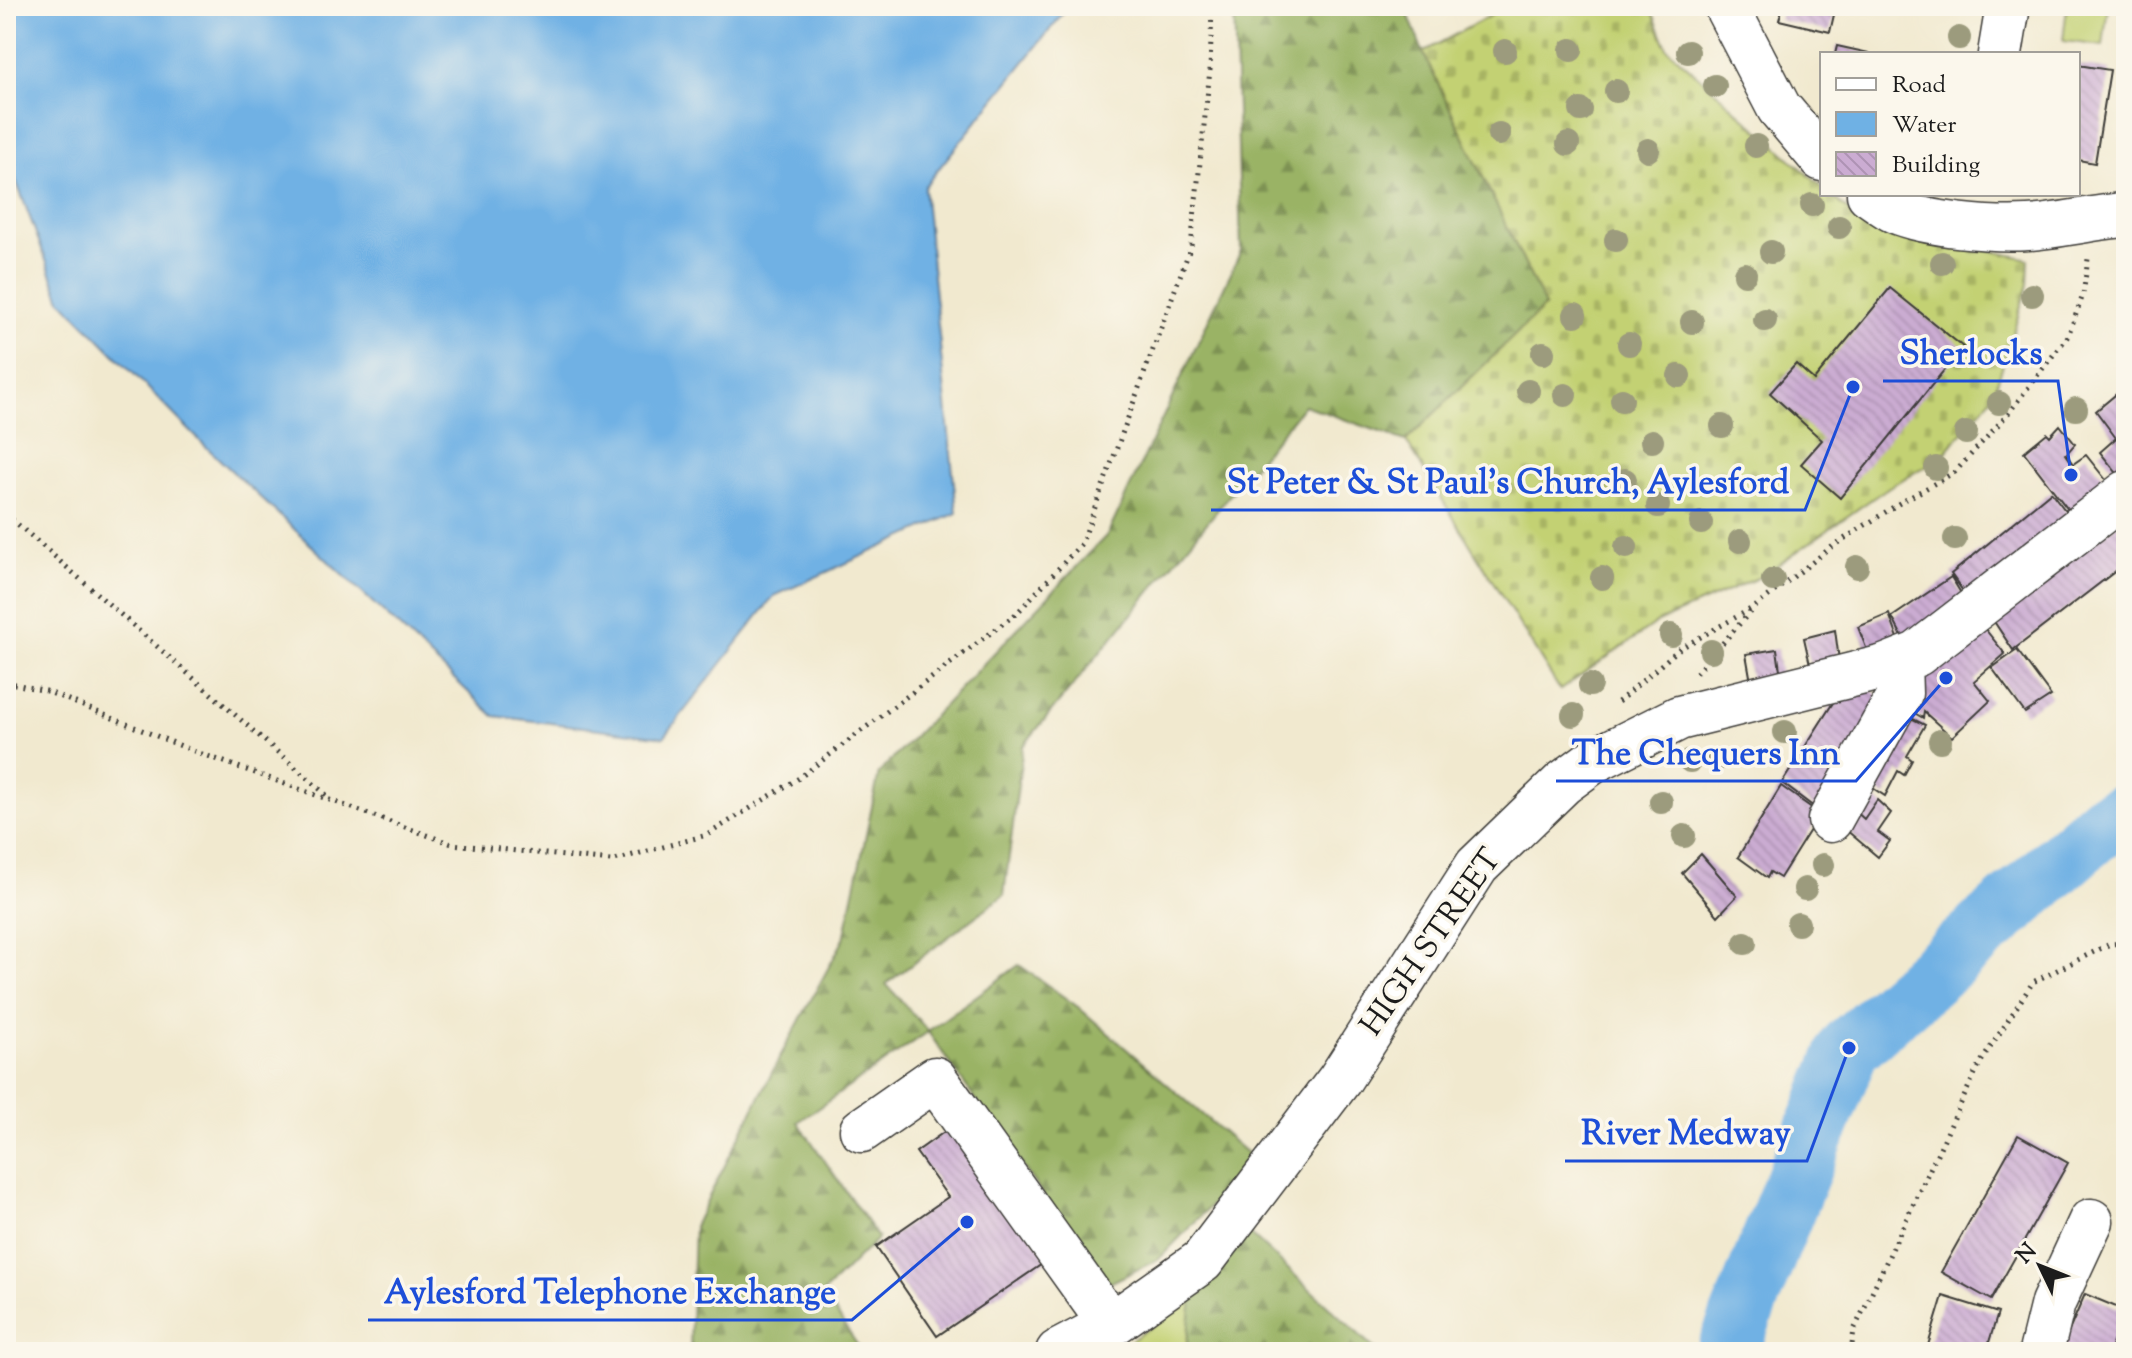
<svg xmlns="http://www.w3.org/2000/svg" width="2132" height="1358" viewBox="0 0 2132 1358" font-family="'Sorts Mill Goudy',serif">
<defs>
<pattern id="forest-firs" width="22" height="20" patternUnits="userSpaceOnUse" patternTransform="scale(2)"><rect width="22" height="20" fill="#9ab365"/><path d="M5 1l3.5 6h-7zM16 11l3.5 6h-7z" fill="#7d9152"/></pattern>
<pattern id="cemetery-stones" width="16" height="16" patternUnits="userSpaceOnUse" patternTransform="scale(2)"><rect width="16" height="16" fill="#c3d173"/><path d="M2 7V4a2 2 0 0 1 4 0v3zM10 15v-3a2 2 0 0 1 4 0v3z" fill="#a7b363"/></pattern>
<pattern id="building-back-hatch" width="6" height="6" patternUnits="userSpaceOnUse" patternTransform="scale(2)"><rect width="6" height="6" fill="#cbacd2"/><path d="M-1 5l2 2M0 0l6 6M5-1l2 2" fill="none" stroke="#ae93b4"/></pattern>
</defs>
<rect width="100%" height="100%" fill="#fbf7ec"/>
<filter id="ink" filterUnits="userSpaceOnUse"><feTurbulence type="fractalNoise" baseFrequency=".0125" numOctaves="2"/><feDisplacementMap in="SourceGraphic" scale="16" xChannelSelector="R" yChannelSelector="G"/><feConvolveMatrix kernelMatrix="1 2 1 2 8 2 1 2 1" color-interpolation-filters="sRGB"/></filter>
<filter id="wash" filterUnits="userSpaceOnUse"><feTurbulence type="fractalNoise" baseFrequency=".006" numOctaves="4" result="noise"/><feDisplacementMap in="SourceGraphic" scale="32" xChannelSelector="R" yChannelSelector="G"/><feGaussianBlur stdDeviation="1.8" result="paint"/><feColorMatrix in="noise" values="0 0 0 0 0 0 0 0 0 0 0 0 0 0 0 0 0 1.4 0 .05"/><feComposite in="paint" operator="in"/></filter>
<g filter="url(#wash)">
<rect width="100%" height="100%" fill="#f1e9cf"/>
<!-- grass -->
<path fill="#c3d173" stroke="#707648" stroke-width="2" d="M 2067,6 L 2108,6 L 2103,46 L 2063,41 Z
M 1192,1299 L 1186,1352 L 1114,1352 Z"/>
<!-- forest -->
<path fill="url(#forest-firs)" stroke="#5b6840" stroke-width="2" d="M 1234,6 L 1405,6 L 1423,52 L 1545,306 L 1406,441 L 1304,405 L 1023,746 L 1004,895 L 886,984 L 928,1031 L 1019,965 L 1078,1007 L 1255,1160 L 1159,1259 L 1106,1285 L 928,1032 L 798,1122 L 878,1238 L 823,1293 L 862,1352 L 690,1352 L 694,1226 L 781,1055 L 844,939 L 879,773 L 1108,534 L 1241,251 Z
M 1248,1232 L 1378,1352 L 1186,1352 L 1192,1299 Z"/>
<!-- cemetery -->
<path fill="url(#cemetery-stones)" stroke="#707648" stroke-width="2" d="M 1508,6 L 1650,6 L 1667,48 L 1822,187 L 1822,194 L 1830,194 L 1861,222 L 2029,259 L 2028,284 L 1993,396 L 1941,458 L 1889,487 L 1762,576 L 1658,622 L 1560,690 L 1406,441 L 1545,306 L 1423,52 Z"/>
<!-- water -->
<path fill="#6fb1e4" stroke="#466680" stroke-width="2" d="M 6,6 L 1069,6 L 924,187 L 957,513 L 774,596 L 664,737 L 494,716 L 202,443 L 61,300 L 6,154 Z"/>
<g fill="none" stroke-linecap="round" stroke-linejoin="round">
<!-- river -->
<path stroke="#6fb1e4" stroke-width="62" d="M 1727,1352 L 1849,1048 L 2105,823 L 2126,814"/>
</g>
<g id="blocks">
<!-- building -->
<path fill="url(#building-back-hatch)" d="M 1783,6 L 1836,6 L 1830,32 L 1779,20 Z
M 1837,46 L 1869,53 L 1869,54 L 1835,54 Z
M 2078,65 L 2110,70 L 2095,163 L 2078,160 Z
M 1890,288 L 1963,347 L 1840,498 L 1801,464 L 1822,440 L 1770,393 L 1796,364 L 1814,380 Z
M 2120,391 L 2126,398 L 2126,471 L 2120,477 L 2100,452 L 2116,438 L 2096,411 Z
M 2060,425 L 2075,444 L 2066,454 L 2073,464 L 2086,455 L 2110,485 L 2073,516 L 2024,452 L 2047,433 L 2050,436 Z
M 2051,492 L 2071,518 L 1970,601 L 1951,574 Z
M 2126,517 L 2126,563 L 2013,650 L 1993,620 Z
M 1951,577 L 1967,603 L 1906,644 L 1892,617 Z
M 1889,614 L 1901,646 L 1870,658 L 1858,627 Z
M 1981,624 L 2005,654 L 1974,681 L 1990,701 L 1952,737 L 1924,712 L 1923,718 L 1899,704 L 1917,674 Z
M 1835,630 L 1839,660 L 1811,669 L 1804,638 Z
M 1777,649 L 1781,677 L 1751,682 L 1746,654 Z
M 2017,650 L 2051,696 L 2025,713 L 1992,668 Z
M 1865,684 L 1887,704 L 1822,813 L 1782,783 L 1843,687 Z
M 1899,712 L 1925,725 L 1907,756 L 1912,760 L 1904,775 L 1898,771 L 1885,796 L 1859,779 Z
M 1781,786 L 1820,814 L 1780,878 L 1770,872 L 1767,878 L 1738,857 Z
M 1877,800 L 1891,813 L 1878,832 L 1890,841 L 1878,857 L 1839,824 L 1853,809 L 1864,819 Z
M 1701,854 L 1737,896 L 1718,916 L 1682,873 Z
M 954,1125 L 1048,1260 L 937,1336 L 876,1247 L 948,1197 L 916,1152 Z
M 2018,1135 L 2068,1163 L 1991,1300 L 1941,1272 Z
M 2085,1294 L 2126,1311 L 2109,1352 L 2073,1352 L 2062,1347 Z
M 1943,1296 L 1998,1313 L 1986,1352 L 1926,1352 Z"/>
</g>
</g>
<g filter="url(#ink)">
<use href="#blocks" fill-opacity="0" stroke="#3c3b37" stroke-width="2"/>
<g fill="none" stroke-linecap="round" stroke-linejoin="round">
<!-- minor casing -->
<g stroke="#3c3b37" stroke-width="47">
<path id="minor" d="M 1726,6 L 1779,108 L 1822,159
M 2000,54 L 2008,6
M 1869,194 C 1877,199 1886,207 1895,211 C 1928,225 1992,230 2028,228 C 2061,226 2093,217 2126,215
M 1830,820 L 1900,694 L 1899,661
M 862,1130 L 935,1079 L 1096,1304 L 1115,1322
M 1058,1352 L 1115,1322 L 1202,1261 L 1340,1079 L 1477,866 L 1563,783 L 1593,761 L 1679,718 L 1884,667 L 1917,654 L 2126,493
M 2041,1352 L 2053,1303 L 2091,1221"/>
</g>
<!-- path -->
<path stroke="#3c3b37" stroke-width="5" stroke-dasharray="2 6" stroke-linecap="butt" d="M 6,514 L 330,798
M 1696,673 L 1751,611
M 6,682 L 46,691 L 191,750 L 452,844 L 611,861 L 707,835 L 799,778 L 1017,613 L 1082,543 L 1191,246 L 1210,70 L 1212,6
M 1618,702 L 1679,649 L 1756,606 L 1833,546 L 1898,504 L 1955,472 L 2007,415 L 2068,336 L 2083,295 L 2088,259
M 1851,1352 L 1854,1330 L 1979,1065 L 2033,982 L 2110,944 L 2126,943"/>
<!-- minor -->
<use href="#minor" stroke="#fff" stroke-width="44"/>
</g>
<!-- trees -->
<g fill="#9c9b7d">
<circle cx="1959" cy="38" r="12"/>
<circle cx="1571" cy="50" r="12"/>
<circle cx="1505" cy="51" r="12"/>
<circle cx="1688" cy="52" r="12"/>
<circle cx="1715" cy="86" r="12"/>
<circle cx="1616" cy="91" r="12"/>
<circle cx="1581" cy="110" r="12"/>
<circle cx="1499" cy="134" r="12"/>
<circle cx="1568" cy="144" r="12"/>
<circle cx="1756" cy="146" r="12"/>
<circle cx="1648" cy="150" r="12"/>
<circle cx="1812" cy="205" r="12"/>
<circle cx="1839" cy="227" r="12"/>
<circle cx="1616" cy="240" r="12"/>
<circle cx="1771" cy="252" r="12"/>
<circle cx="1942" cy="263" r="12"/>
<circle cx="1745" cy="274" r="12"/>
<circle cx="2032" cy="295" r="12"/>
<circle cx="1575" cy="315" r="12"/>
<circle cx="1765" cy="320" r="12"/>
<circle cx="1692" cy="322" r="12"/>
<circle cx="1629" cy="344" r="12"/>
<circle cx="1543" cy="353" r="12"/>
<circle cx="1679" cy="376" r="12"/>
<circle cx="1528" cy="391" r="12"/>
<circle cx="1565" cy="395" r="12"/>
<circle cx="1622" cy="400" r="12"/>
<circle cx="1999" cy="403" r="12"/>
<circle cx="2076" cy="409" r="12"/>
<circle cx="1722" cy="426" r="12"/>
<circle cx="1966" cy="433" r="12"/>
<circle cx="1652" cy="441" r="12"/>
<circle cx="1936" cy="468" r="12"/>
<circle cx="1625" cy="480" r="12"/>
<circle cx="1658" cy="506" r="12"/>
<circle cx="1701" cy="523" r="12"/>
<circle cx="1955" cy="539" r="12"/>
<circle cx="1740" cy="541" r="12"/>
<circle cx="1626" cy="547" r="12"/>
<circle cx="1857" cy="567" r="12"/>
<circle cx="1602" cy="578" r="12"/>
<circle cx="1773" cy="580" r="12"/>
<circle cx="1671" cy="635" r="12"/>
<circle cx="1711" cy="651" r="12"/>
<circle cx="1590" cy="685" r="12"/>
<circle cx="1573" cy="715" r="12"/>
<circle cx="1785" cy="732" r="12"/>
<circle cx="1940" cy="741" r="12"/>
<circle cx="1717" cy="759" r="12"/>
<circle cx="1690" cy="761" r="12"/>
<circle cx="1661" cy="802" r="12"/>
<circle cx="1684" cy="836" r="12"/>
<circle cx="1823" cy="865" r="12"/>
<circle cx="1805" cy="889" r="12"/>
<circle cx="1798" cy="924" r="12"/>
<circle cx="1745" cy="943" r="12"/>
</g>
</g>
<g text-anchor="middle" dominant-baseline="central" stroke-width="7" stroke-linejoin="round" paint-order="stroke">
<!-- street labels -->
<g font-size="32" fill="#1c1c1c" stroke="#fbf7ec">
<text transform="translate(1432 943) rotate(-55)">HIGH STREET</text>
</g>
</g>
<!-- callouts -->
<path fill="none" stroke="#1d4ed8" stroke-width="3" d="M2071 475L2058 381H1883M1853 387L1805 510H1211M1946 678L1856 781H1556M1849 1048L1807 1161H1565M967 1222L852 1320H368"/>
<g fill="#1d4ed8" stroke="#fbf7ec" stroke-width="3">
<circle cx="2071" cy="475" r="8"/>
<circle cx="1853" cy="387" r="8"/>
<circle cx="1946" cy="678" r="8"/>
<circle cx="1849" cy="1048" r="8"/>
<circle cx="967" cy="1222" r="8"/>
</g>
<g font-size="34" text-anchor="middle" font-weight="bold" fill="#1d4ed8" stroke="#fbf7ec" stroke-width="7" stroke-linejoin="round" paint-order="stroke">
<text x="1971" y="364">Sherlocks</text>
<text x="1508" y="493">St Peter &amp; St Paul's Church, Aylesford</text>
<text x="1706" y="764">The Chequers Inn</text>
<text x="1686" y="1144">River Medway</text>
<text x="610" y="1303">Aylesford Telephone Exchange</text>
</g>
<!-- margin -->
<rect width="2132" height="1358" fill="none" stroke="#fbf7ec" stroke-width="32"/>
<!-- legend -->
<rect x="1820" y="52" width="260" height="144" fill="#fbf7ec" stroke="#a29f99" stroke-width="2"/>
<rect x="1836" y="78" width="40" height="12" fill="#ffffff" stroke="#a29f99" stroke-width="2"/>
<text x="1892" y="92" font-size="24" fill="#1c1c1c">Road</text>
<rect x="1836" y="112" width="40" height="24" fill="#6fb1e4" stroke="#a29f99" stroke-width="2"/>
<text x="1892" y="132" font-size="24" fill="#1c1c1c">Water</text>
<rect x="1836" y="152" width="40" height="24" fill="url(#building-back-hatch)" stroke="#a29f99" stroke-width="2"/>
<text x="1892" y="172" font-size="24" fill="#1c1c1c">Building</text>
<!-- north arrow -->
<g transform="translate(2040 1266) rotate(313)" stroke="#fbf7ec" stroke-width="6" paint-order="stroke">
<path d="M0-6L14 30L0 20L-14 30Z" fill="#1c1c1c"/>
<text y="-12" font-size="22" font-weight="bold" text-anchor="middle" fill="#1c1c1c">N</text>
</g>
</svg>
